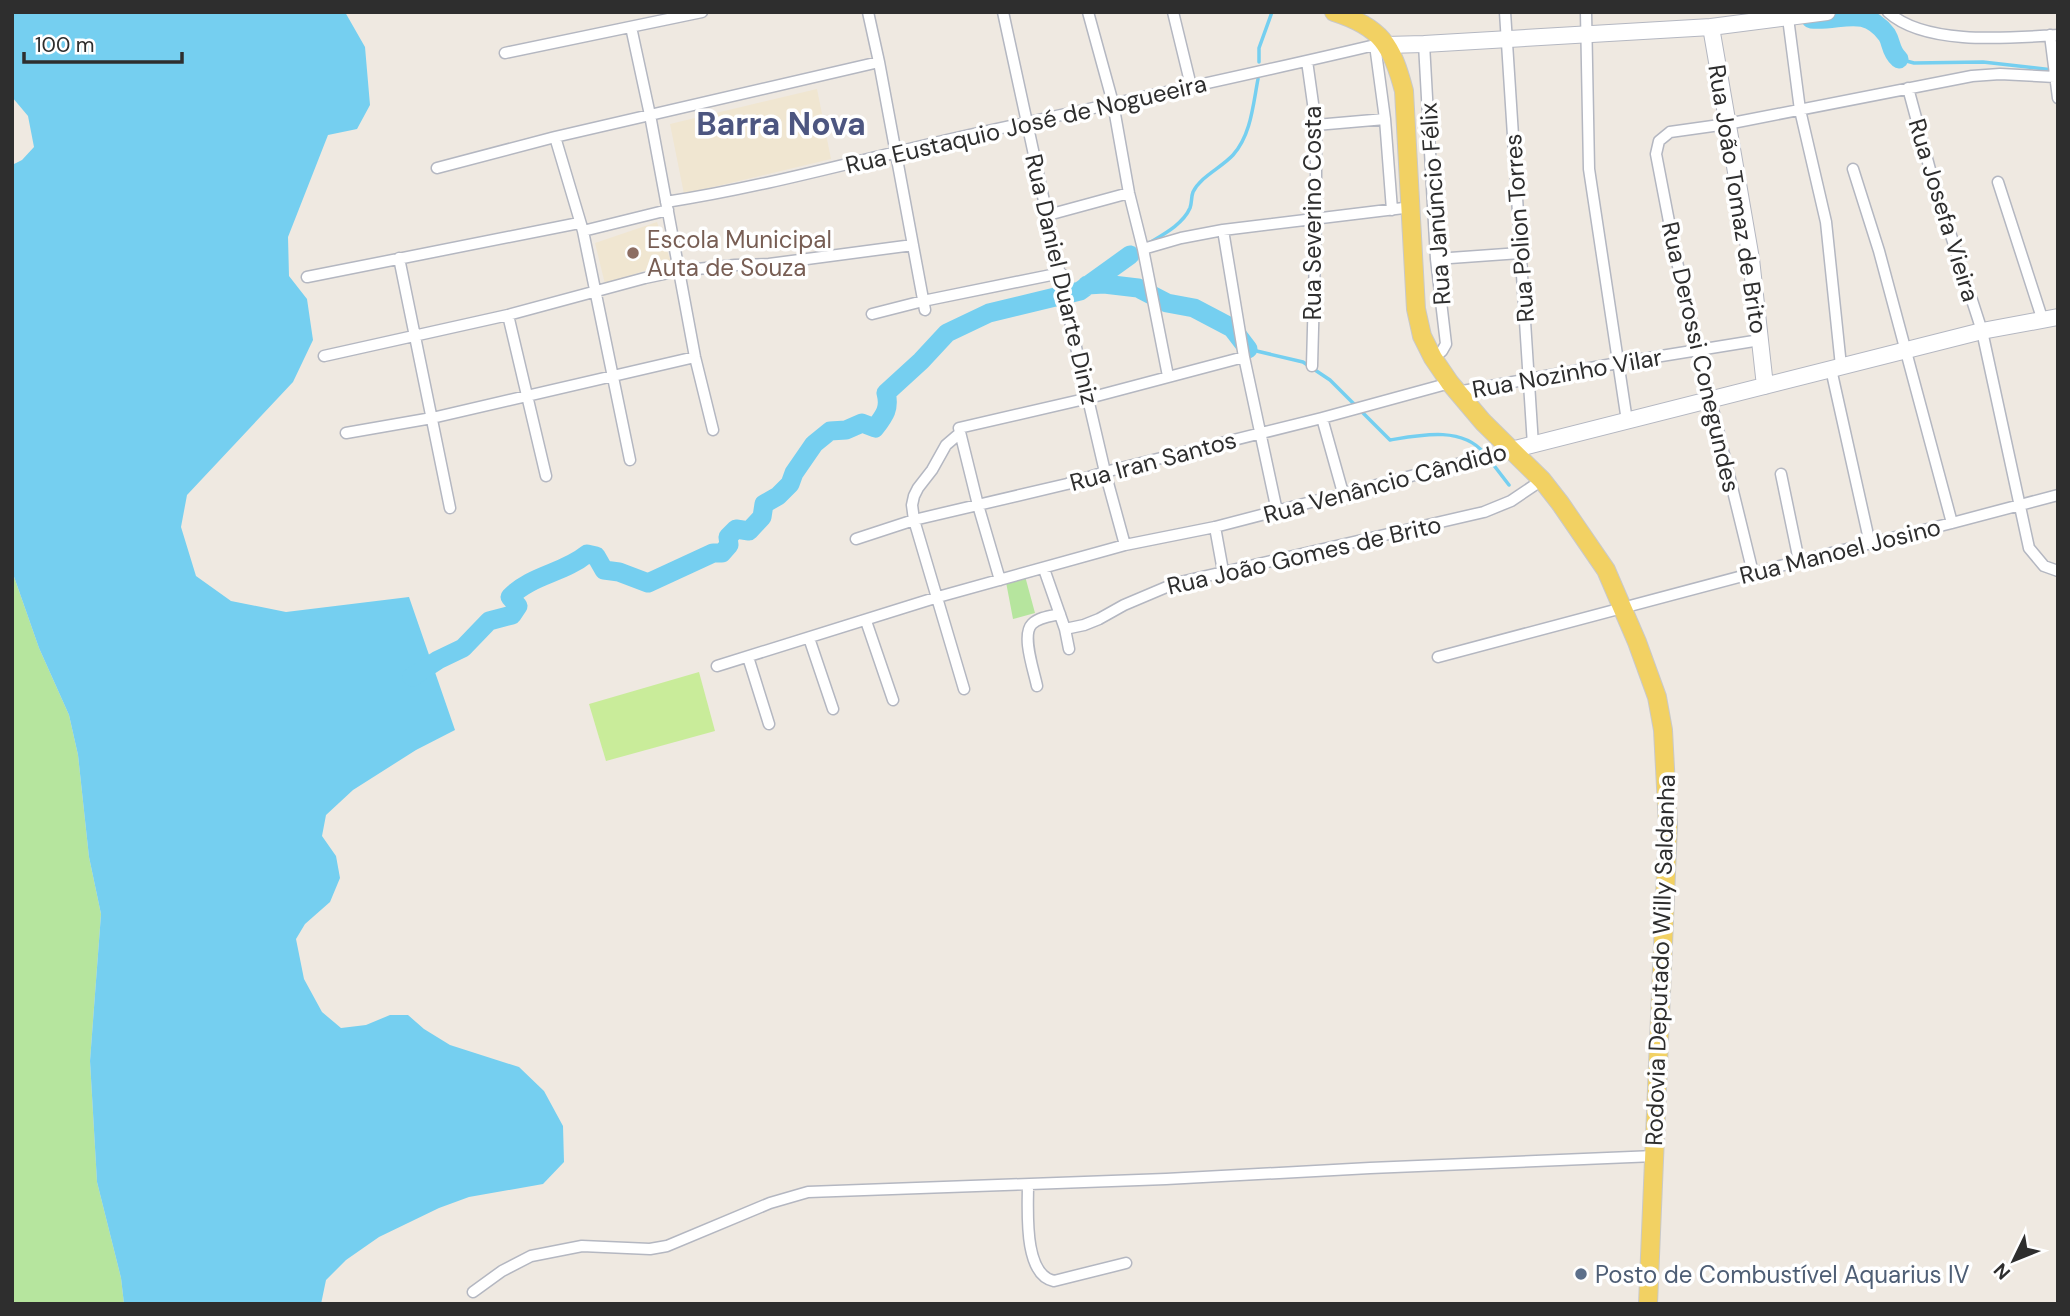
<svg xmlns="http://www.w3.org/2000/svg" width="2070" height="1316" viewBox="0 0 2070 1316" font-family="'DM Sans',sans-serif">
<rect width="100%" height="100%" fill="#efe9e1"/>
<!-- education -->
<path fill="#f0e6d1" d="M 817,89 L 831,159 L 684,194 L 670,124 Z
M 657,222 L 671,262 L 605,284 L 595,243 Z"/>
<!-- green -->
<path fill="#b6e59e" d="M 12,571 L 39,648 L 69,715 L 78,755 L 89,857 L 101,914 L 90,1061 L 97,1182 L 121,1278 L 124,1304 L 12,1304 Z
M 1025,576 L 1035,613 L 1013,619 L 1006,582 Z"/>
<!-- pitch -->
<path fill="#c9ec9a" d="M 699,672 L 715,731 L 606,761 L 589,704 Z"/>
<!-- water -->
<path fill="#75cff0" d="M 12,12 L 345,12 L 365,47 L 370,105 L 357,129 L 328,135 L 288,237 L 289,276 L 307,299 L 313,340 L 293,382 L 187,495 L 181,527 L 196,576 L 231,601 L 286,612 L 409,597 L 455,730 L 416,750 L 353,790 L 326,815 L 322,836 L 336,856 L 340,878 L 330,902 L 305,924 L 296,939 L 304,979 L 322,1012 L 341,1028 L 366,1025 L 390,1015 L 408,1015 L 424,1029 L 450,1045 L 519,1067 L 544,1091 L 563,1126 L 564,1162 L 543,1184 L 469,1197 L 439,1208 L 379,1237 L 346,1260 L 326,1280 L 321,1304 L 124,1304 L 121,1278 L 97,1182 L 90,1061 L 101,914 L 89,857 L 78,755 L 69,715 L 39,648 L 12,571 L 12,165 L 22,160 L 34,147 L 28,116 L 12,97 Z"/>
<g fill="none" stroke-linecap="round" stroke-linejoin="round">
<!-- stream -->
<path stroke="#75cff0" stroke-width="3.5" d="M 1899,59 L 1914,63 L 1983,62 L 2053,70
M 1259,62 L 1259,48 L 1272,12
M 1149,243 C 1164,234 1183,224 1190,208 C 1192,203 1191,197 1193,192 C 1201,176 1221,168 1233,155 C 1251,135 1253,105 1258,79
M 1130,255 L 1140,249
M 1248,349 L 1303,362 L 1330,380 L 1390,440 C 1420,435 1462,426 1484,453
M 1489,459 L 1509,485"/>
<!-- river -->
<path stroke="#75cff0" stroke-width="19" d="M 1811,19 C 1841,22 1864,4 1887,35 C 1892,43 1890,51 1899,59
M 1087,285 L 1104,284 L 1138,288 L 1167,303 L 1194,308 L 1232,328 L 1248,349
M 412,677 L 438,660 L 463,648 L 489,621 L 512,615 L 518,606 L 510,597 C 531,575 564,573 587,554 L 596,556 L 604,570 L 619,572 L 648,583 L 713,553 L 722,553 L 729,545 L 728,537 L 736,529 L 749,531 L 762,517 L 764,504 L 778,496 L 790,484 L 794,473 L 814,444 L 830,431 L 846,430 L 862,423 L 875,428 C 885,415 890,408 886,393 L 921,361 L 947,333 L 989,313 L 1080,291 L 1130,255"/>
<!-- street casing -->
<g stroke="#b4b7c1" stroke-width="13">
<path id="street" d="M 868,12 L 879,62 L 925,310
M 1003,12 L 1072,330 L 1105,472 L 1125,545
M 1088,12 L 1113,103 L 1129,193 L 1143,249 L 1168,376
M 1173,12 L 1191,86
M 1505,12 L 1533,445
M 1586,12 L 1589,169 L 1627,421
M 1888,12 C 1925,46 2010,38 2058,35
M 1788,18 L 1800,110 L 1826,222 L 1841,366
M 631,27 L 650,115 L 695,357 L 713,430
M 2050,35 L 2058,98
M 1424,44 L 1436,259 L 1446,344 L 1442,351 L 1433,358
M 1375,45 L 1385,119 L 1392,210
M 505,53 L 702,12
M 1307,61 L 1316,125 L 1316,219 L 1312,366
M 1908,88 L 1932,177 L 1982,331 L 2029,548 L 2044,566 L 2058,571
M 1316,125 L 1385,119
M 555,137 L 583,231 L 630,460
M 437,168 L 555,137 L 879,62
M 1853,169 L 1879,251 L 1952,523
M 1998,182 L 2043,321
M 666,202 C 764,187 859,160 956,138 C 1096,107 1236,78 1375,45 L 1386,45
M 1048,215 L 1129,193
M 1223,230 L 1244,357 L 1277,511
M 583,231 L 668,210
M 1143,249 L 1181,238 L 1223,230 L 1412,207
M 399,258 L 450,508
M 1436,259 L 1520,253
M 307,277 L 579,223
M 872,314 L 923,301 L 1061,273
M 508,315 L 546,476
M 324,356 L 508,315 L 645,278 L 678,271 L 735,265 L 769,264 L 913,245
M 1831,369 L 1870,544
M 1457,392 L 1618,363 L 1760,340
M 1322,418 L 1343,493
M 346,433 L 432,418 L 695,357
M 960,433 L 946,445 L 932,470 L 918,488 L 914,496 L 912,505 L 914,520 L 964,689
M 1781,474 L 1799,561
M 1215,527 L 1223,571
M 856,539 L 914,520 L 1067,484 L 1105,472 L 1322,418 L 1450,383
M 1044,569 L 1065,629 L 1069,649
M 1753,573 L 1676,258 L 1656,154 L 1659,141 L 1670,132 L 1727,124 L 1972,76 L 2000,74 L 2055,77
M 1000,580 L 978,505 L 959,428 L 1089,398 L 1244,357
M 866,621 L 893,700
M 1065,629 L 1084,625 L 1099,619 L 1124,605 L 1176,583 L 1484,512 L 1511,501 L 1542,480
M 809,638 L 833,709
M 748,657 L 769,724
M 1438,657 L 1799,561 L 1952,523 L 2058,495
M 717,666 L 938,597 L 1125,545 L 1215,527 L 1511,450
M 1037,686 C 1034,671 1021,635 1032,624 C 1039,617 1051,616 1060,614
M 1028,1185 C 1028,1209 1023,1275 1054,1281 L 1126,1263
M 473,1292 L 502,1271 L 531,1256 L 582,1246 L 650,1249 L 667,1246 L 770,1203 L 808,1192 L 1166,1179 L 1370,1168 L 1655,1156"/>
</g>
<!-- secondary casing -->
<g stroke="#b4b7c1" stroke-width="18">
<path id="secondary" d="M 1711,27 L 1751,259 L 1765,386
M 1386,45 L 1424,44 L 1711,27 L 1827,12
M 1511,450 L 1982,331 L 2058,317"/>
</g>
<!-- primary casing -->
<g stroke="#c9c9c9" stroke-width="20">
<path id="primary" d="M 1334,12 C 1381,27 1392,45 1404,91 L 1416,309 L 1422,336 L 1433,358 L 1450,383 L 1483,422 L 1542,480 L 1560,503 L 1606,570 L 1637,642 L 1657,697 L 1663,730 L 1668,825 L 1648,1304"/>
</g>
<!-- street -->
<use href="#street" stroke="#fff" stroke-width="10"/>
<!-- secondary -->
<use href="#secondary" stroke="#fff" stroke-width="16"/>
<!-- primary -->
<use href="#primary" stroke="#f2d163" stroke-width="18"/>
</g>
<!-- markers -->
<circle fill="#8d6e63" stroke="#fff" stroke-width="2.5" cx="633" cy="253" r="7"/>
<circle fill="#5c6f8a" stroke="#fff" stroke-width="2.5" cx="1581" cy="1274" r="7"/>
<g text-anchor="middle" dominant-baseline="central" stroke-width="7" stroke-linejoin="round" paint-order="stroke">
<!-- street labels -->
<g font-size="24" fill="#2e2e2e" stroke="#fff">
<text transform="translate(1026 124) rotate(-13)">Rua Eustaquio José de Nogueeira</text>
<text transform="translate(1738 199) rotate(81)">Rua João Tomaz de Brito</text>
<text transform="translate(1435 204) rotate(-94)">Rua Janúncio Félix</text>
<text transform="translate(1944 210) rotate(73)">Rua Josefa Vieira</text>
<text transform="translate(1312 213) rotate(-90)">Rua Severino Costa</text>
<text transform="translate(1519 228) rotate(-94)">Rua Polion Torres</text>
<text transform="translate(1062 279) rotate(77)">Rua Daniel Duarte Diniz</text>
<text transform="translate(1701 357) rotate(77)">Rua Derossi Conegundes</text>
<text transform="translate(1567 373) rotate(-10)">Rua Nozinho Vilar</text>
<text transform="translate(1153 461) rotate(-15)">Rua Iran Santos</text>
<text transform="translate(1385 483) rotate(-15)">Rua Venâncio Cândido</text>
<text transform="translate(1840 551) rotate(-14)">Rua Manoel Josino</text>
<text transform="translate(1304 555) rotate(-13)">Rua João Gomes de Brito</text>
<text transform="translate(1660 960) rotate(-88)">Rodovia Deputado Willy Saldanha</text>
</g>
<!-- education labels -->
<g font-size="24" fill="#785e54" stroke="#fff" text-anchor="start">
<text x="647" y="239">Escola Municipal<tspan x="647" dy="28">Auta de Souza</tspan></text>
</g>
<!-- service labels -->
<g font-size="24" fill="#4e5e75" stroke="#fff" text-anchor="start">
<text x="1595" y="1274">Posto de Combustível Aquarius IV</text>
</g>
<!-- district labels -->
<g font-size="32" font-weight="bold" fill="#4d5680" stroke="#fff">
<text x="781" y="124">Barra Nova</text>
</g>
</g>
<!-- border -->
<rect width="2070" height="1316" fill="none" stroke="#2e2e2e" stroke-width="28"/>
<!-- north arrow -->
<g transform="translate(2014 1260) rotate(227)" stroke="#ffffff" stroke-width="5" paint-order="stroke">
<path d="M0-5L12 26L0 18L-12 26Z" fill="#2e2e2e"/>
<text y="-10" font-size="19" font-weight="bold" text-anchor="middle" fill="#2e2e2e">N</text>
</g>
<!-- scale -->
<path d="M24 52v10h158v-10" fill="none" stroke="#2e2e2e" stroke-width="3.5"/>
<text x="35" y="52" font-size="21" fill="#2e2e2e" stroke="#ffffff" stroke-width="5" paint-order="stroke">100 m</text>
</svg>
